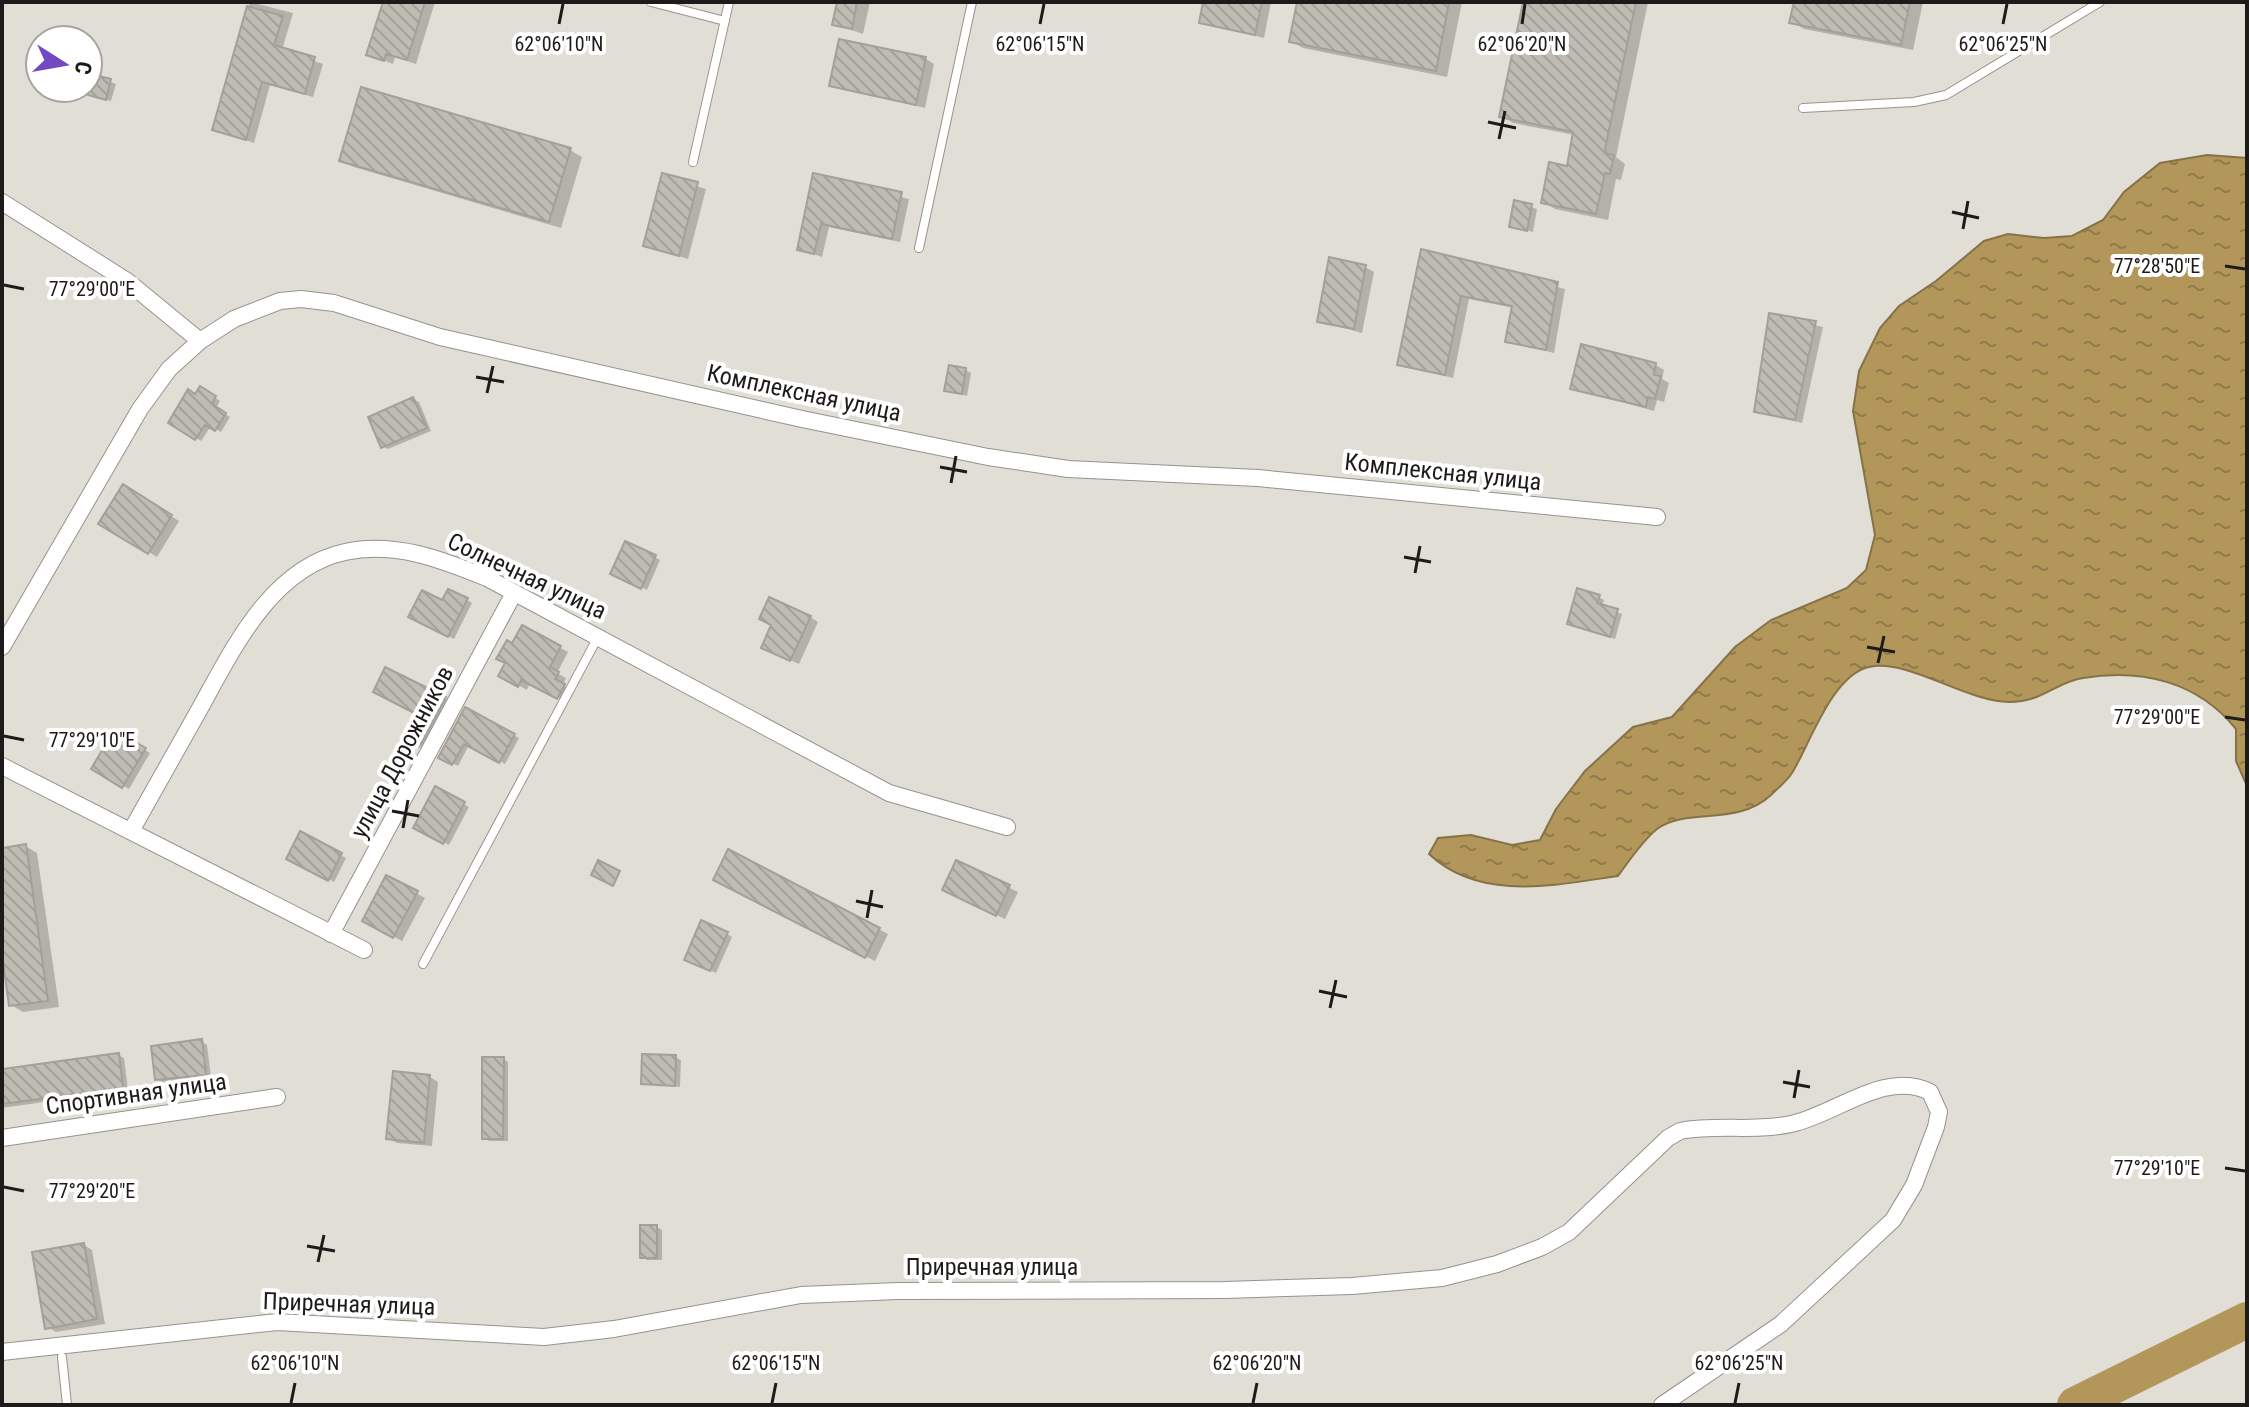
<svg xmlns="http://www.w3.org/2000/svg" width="2249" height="1407" viewBox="0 0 2249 1407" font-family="'Roboto Condensed',sans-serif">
<defs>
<pattern id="water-ripples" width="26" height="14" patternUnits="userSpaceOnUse" patternTransform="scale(2)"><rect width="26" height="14" fill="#b3975a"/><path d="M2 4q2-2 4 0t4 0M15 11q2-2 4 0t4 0" fill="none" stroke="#917a4a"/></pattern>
<pattern id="building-back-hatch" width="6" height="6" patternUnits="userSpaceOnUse" patternTransform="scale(2)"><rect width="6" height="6" fill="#bfbcb4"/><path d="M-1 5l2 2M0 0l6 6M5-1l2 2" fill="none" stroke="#a4a19a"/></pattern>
</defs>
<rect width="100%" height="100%" fill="#e1ded6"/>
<!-- water -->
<path fill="url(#water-ripples)" stroke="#867246" stroke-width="2" d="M 2207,155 L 2247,158 L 2247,786 L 2236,761 L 2236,729 C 2198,682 2142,668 2083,678 C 2056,682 2043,702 2009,702 C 1967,702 1907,658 1869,667 C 1832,675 1810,744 1792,773 C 1787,781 1778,788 1771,795 C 1737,827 1686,807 1657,829 C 1642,841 1629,861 1618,876 C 1555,885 1480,902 1429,854 L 1438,838 L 1471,835 L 1512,845 L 1540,840 L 1556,809 L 1585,771 L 1633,727 L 1672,717 L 1735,647 L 1771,620 L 1847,588 L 1866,570 L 1875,535 L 1853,411 L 1859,371 L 1880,328 L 1899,306 L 1936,281 L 1984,241 L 2008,234 L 2044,238 L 2072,236 L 2103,220 L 2124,192 L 2160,163 Z"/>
<!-- shadow -->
<path fill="#0003" d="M 250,2 L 293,13 L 282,50 L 323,64 L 313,97 L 270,85 L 254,143 L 215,130 Z
M 385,2 L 435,2 L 416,64 L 395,57 L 393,64 L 368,54 Z
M 839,2 L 870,2 L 863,34 L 834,24 Z
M 1205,2 L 1271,2 L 1264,38 L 1201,22 Z
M 1299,2 L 1462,2 L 1447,77 L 1303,48 L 1291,41 Z
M 1525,2 L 1648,2 L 1616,157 L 1625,164 L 1621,180 L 1616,179 L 1608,220 L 1555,209 L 1543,202 L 1568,168 L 1575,135 L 1513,123 L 1502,116 Z
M 1796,2 L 1923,2 L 1913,50 L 1804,29 L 1792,22 Z
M 926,59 L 934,64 L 925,108 L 832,85 Z
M 40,63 L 40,83 L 35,80 Z
M 88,75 L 116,84 L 111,101 L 59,88 L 88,88 Z
M 570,150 L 582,157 L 561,228 L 354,167 L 342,160 Z
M 663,176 L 706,189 L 688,259 L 645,245 Z
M 814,176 L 909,199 L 900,242 L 829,227 L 822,257 L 799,249 Z
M 1516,202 L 1537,209 L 1533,232 L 1512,226 Z
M 1422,252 L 1565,289 L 1554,353 L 1507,341 L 1514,308 L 1469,299 L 1453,378 L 1399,364 Z
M 1365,267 L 1374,272 L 1362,333 L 1319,321 Z
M 1771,315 L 1823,327 L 1802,423 L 1756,411 Z
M 1656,365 L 1664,370 L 1662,379 L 1669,383 L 1664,402 L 1657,400 L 1654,411 L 1572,388 Z
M 966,370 L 971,373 L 967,396 L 947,390 Z
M 206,392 L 220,401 L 216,408 L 230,417 L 221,432 L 211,426 L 201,441 L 170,422 L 196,396 Z
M 413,399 L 419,402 L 431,431 L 388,449 L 382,446 Z
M 123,487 L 179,521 L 157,557 L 101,523 Z
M 655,557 L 660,560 L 647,590 L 618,576 Z
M 449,591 L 472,603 L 454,639 L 410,617 L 443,603 Z
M 1599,597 L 1604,600 L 1602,607 L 1622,614 L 1615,639 L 1574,626 Z
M 810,617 L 818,622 L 799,664 L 772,652 L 773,625 Z
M 523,628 L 568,652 L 557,673 L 566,678 L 563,685 L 572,690 L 566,702 L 530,683 L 527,690 L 500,675 Z
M 386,670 L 450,701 L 425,748 L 408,739 L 420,714 Z
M 466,710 L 519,738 L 505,764 L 469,745 L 458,766 L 441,757 Z
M 114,732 L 150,753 L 129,789 L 93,769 Z
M 435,789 L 469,807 L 449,845 L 415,827 Z
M 301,834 L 346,858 L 334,882 L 288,858 Z
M 25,846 L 37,853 L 59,1007 L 23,1012 L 11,1005 L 2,939 L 2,850 Z
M 729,852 L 888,934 L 875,961 L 724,884 Z
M 957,862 L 1018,892 L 1005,919 L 953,894 Z
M 387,877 L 425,898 L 402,941 L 364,921 Z
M 727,934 L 732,937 L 716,973 L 691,962 Z
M 201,1041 L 207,1045 L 211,1077 L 162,1082 L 156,1079 Z
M 118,1055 L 124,1058 L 128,1090 L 2,1108 L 2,1072 Z
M 675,1057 L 681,1060 L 680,1087 L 643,1083 Z
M 503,1059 L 508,1062 L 508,1141 L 489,1141 L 484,1138 Z
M 430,1077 L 438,1082 L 432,1146 L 397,1143 L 388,1138 Z
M 657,1227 L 662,1230 L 662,1260 L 647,1260 L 642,1257 Z
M 84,1245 L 92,1250 L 105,1324 L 56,1332 L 47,1327 Z"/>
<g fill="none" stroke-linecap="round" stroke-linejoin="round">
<!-- river -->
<path stroke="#b3975a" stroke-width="36" d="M 2075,1405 L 2247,1320"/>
</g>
<!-- building -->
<path fill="url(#building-back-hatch)" stroke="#a4a099" stroke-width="2" d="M 383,2 L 425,2 L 407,60 L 386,54 L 384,61 L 366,55 Z
M 837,2 L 857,2 L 852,29 L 832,25 Z
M 1203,2 L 1262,2 L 1255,35 L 1199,23 Z
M 1297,2 L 1449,2 L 1436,71 L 1289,42 Z
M 1523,2 L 1636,2 L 1605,149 L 1607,154 L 1614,155 L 1610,174 L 1605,173 L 1596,214 L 1541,203 L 1549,162 L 1567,166 L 1573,132 L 1499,117 Z
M 1794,2 L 1910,2 L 1901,45 L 1789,23 Z
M 247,6 L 283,16 L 274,45 L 315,57 L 305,94 L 262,82 L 246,140 L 212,130 Z
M 839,39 L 926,57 L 916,105 L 829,86 Z
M 88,73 L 111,79 L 106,100 L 88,95 Z
M 361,87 L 571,148 L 549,222 L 339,161 Z
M 662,173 L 698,182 L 679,256 L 643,246 Z
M 813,173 L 902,192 L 892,239 L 821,224 L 814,254 L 797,250 Z
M 1514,200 L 1532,204 L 1527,231 L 1509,227 Z
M 1421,249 L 1558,282 L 1546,350 L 1505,342 L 1512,306 L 1461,296 L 1445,375 L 1397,365 Z
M 1329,257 L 1366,265 L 1354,329 L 1317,322 Z
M 1769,313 L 1816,321 L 1795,420 L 1754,412 Z
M 1581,344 L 1656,363 L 1654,375 L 1661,376 L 1655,399 L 1648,397 L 1646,407 L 1570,389 Z
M 949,365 L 966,368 L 962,394 L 944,391 Z
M 200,386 L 216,396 L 212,404 L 226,413 L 215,431 L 205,425 L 195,440 L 168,423 L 188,389 L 195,394 Z
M 413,397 L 427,428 L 381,448 L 368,417 Z
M 123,484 L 172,515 L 148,554 L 98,524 Z
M 625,541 L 656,555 L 641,589 L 610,574 Z
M 1577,588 L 1600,595 L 1597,603 L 1618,609 L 1610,637 L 1567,624 Z
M 448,589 L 468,598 L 448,637 L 408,617 L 422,590 L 442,600 Z
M 769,597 L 811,616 L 790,661 L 761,648 L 771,625 L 759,619 Z
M 522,625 L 561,646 L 550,667 L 559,672 L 555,679 L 565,684 L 557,699 L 521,680 L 518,687 L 498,676 L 505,663 L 496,659 L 507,640 L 512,643 Z
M 385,667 L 446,697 L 419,747 L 405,740 L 418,715 L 373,692 Z
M 465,707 L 515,734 L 499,763 L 464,744 L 452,765 L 438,758 Z
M 114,730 L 146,748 L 122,788 L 91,769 Z
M 435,786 L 465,802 L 443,844 L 413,828 Z
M 300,831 L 342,853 L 328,881 L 286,859 Z
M 26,844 L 48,1001 L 9,1006 L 2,954 L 2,848 Z
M 728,849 L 880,928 L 865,958 L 713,880 Z
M 598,860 L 620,871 L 613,886 L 591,875 Z
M 956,860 L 1010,885 L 996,916 L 942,890 Z
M 386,875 L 418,891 L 393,938 L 362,921 Z
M 701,920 L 728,932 L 710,971 L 684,960 Z
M 202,1039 L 206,1075 L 155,1080 L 151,1046 Z
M 119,1053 L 123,1088 L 2,1104 L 2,1069 Z
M 642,1054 L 676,1055 L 675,1086 L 641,1084 Z
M 482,1057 L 504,1057 L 503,1139 L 482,1139 Z
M 393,1071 L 430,1075 L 424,1143 L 386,1139 Z
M 640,1225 L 657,1225 L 657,1258 L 640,1258 Z
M 84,1243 L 97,1319 L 45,1329 L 32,1252 Z"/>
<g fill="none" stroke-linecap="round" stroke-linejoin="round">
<!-- service casing -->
<g stroke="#97938c" stroke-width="10">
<path id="service" d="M 651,2 L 725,21
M 1803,108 L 1914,102 L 1946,95 L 2100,2
M 693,162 L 729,2
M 919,248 L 972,2
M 423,964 L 598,637
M 62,1357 L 67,1405"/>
</g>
<!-- minor casing -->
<g stroke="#97938c" stroke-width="18">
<path id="minor" d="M 2,202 L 127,281 L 200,341 L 234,319 L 280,301 L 301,299 L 334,303 L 440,337 L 802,419 L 988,457 L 1068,469 L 1258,478 L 1657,517
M 2,647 L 140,409 L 169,369 L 200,341
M 2,766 L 364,950
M 131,831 C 152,794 173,756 194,719 C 230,656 267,569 345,552 C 395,541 443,560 487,578 L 889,793 L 1007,827
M 331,934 L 514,593
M 2,1138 L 277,1097
M 2,1352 L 277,1322 L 544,1337 L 614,1329 L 801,1295 L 898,1291 L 1224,1290 L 1352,1286 L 1442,1278 L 1497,1264 L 1542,1247 L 1569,1232 L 1668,1138 L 1680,1131 C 1717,1124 1754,1132 1791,1124 C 1835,1115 1885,1069 1930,1092 L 1939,1112 L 1936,1127 L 1914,1185 L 1893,1220 L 1781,1324 L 1662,1405"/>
</g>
<!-- service -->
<use href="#service" stroke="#fff" stroke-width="8"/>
<!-- minor -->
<use href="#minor" stroke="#fff" stroke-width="16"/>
</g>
<!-- ticks -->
<path fill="none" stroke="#1d1b19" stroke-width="3" d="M 559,24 L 563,4M 1040,24 L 1044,4M 1522,24 L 1525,4M 2003,24 L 2007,4M 1488,122 L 1516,128M 1499,139 L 1505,111M 1952,212 L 1979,218M 1963,229 L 1968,201M 2225,266 L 2245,269M 4,285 L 24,289M 476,377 L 504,382M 487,393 L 493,366M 940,467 L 967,472M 951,483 L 956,456M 1404,557 L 1431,562M 1415,573 L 1420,546M 1867,647 L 1895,652M 1878,663 L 1884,636M 2225,717 L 2245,720M 4,736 L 24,740M 392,811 L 419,816M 403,828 L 408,800M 856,901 L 883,907M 867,918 L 872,890M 1319,991 L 1347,997M 1330,1008 L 1336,980M 1783,1082 L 1810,1087M 1794,1098 L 1799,1070M 2225,1168 L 2245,1171M 4,1187 L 24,1191M 307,1246 L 335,1251M 318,1262 L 324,1235M 291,1403 L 295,1383M 772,1403 L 776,1383M 1253,1403 L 1257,1383M 1735,1403 L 1739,1383"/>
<g text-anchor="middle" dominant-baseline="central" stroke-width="8" stroke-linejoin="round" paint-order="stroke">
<!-- street labels -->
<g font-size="24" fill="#1d1b19" stroke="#fff">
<text transform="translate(804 393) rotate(12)">Комплексная улица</text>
<text transform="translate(1443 472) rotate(6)">Комплексная улица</text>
<text transform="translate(527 576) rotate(25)">Солнечная улица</text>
<text transform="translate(402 752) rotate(-62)">улица Дорожников</text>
<text transform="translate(136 1094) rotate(-8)">Спортивная улица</text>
<text x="992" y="1267">Приречная улица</text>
<text transform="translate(349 1304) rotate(2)">Приречная улица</text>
</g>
</g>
<g font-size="20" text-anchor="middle" fill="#1d1b19" stroke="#fff" stroke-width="8" stroke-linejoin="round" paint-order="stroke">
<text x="559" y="51">62°06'10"N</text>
<text x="1040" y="51">62°06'15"N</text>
<text x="1522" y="51">62°06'20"N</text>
<text x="2003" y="51">62°06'25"N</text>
<text x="2157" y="273">77°28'50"E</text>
<text x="92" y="296">77°29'00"E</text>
<text x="2157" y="724">77°29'00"E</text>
<text x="92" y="747">77°29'10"E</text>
<text x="2157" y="1175">77°29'10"E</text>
<text x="92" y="1198">77°29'20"E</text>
<text x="295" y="1370">62°06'10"N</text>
<text x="776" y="1370">62°06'15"N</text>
<text x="1257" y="1370">62°06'20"N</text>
<text x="1739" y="1370">62°06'25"N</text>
</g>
<!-- border -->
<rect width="2249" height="1407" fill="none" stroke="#1d1b19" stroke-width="8"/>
<!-- north arrow -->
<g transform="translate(64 64) rotate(101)"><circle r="38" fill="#ffffff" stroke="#a5a4a3" stroke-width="2"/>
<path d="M0-6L14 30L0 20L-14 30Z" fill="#7249c1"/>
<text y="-12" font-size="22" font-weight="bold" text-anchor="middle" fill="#1d1b19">С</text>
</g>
</svg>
